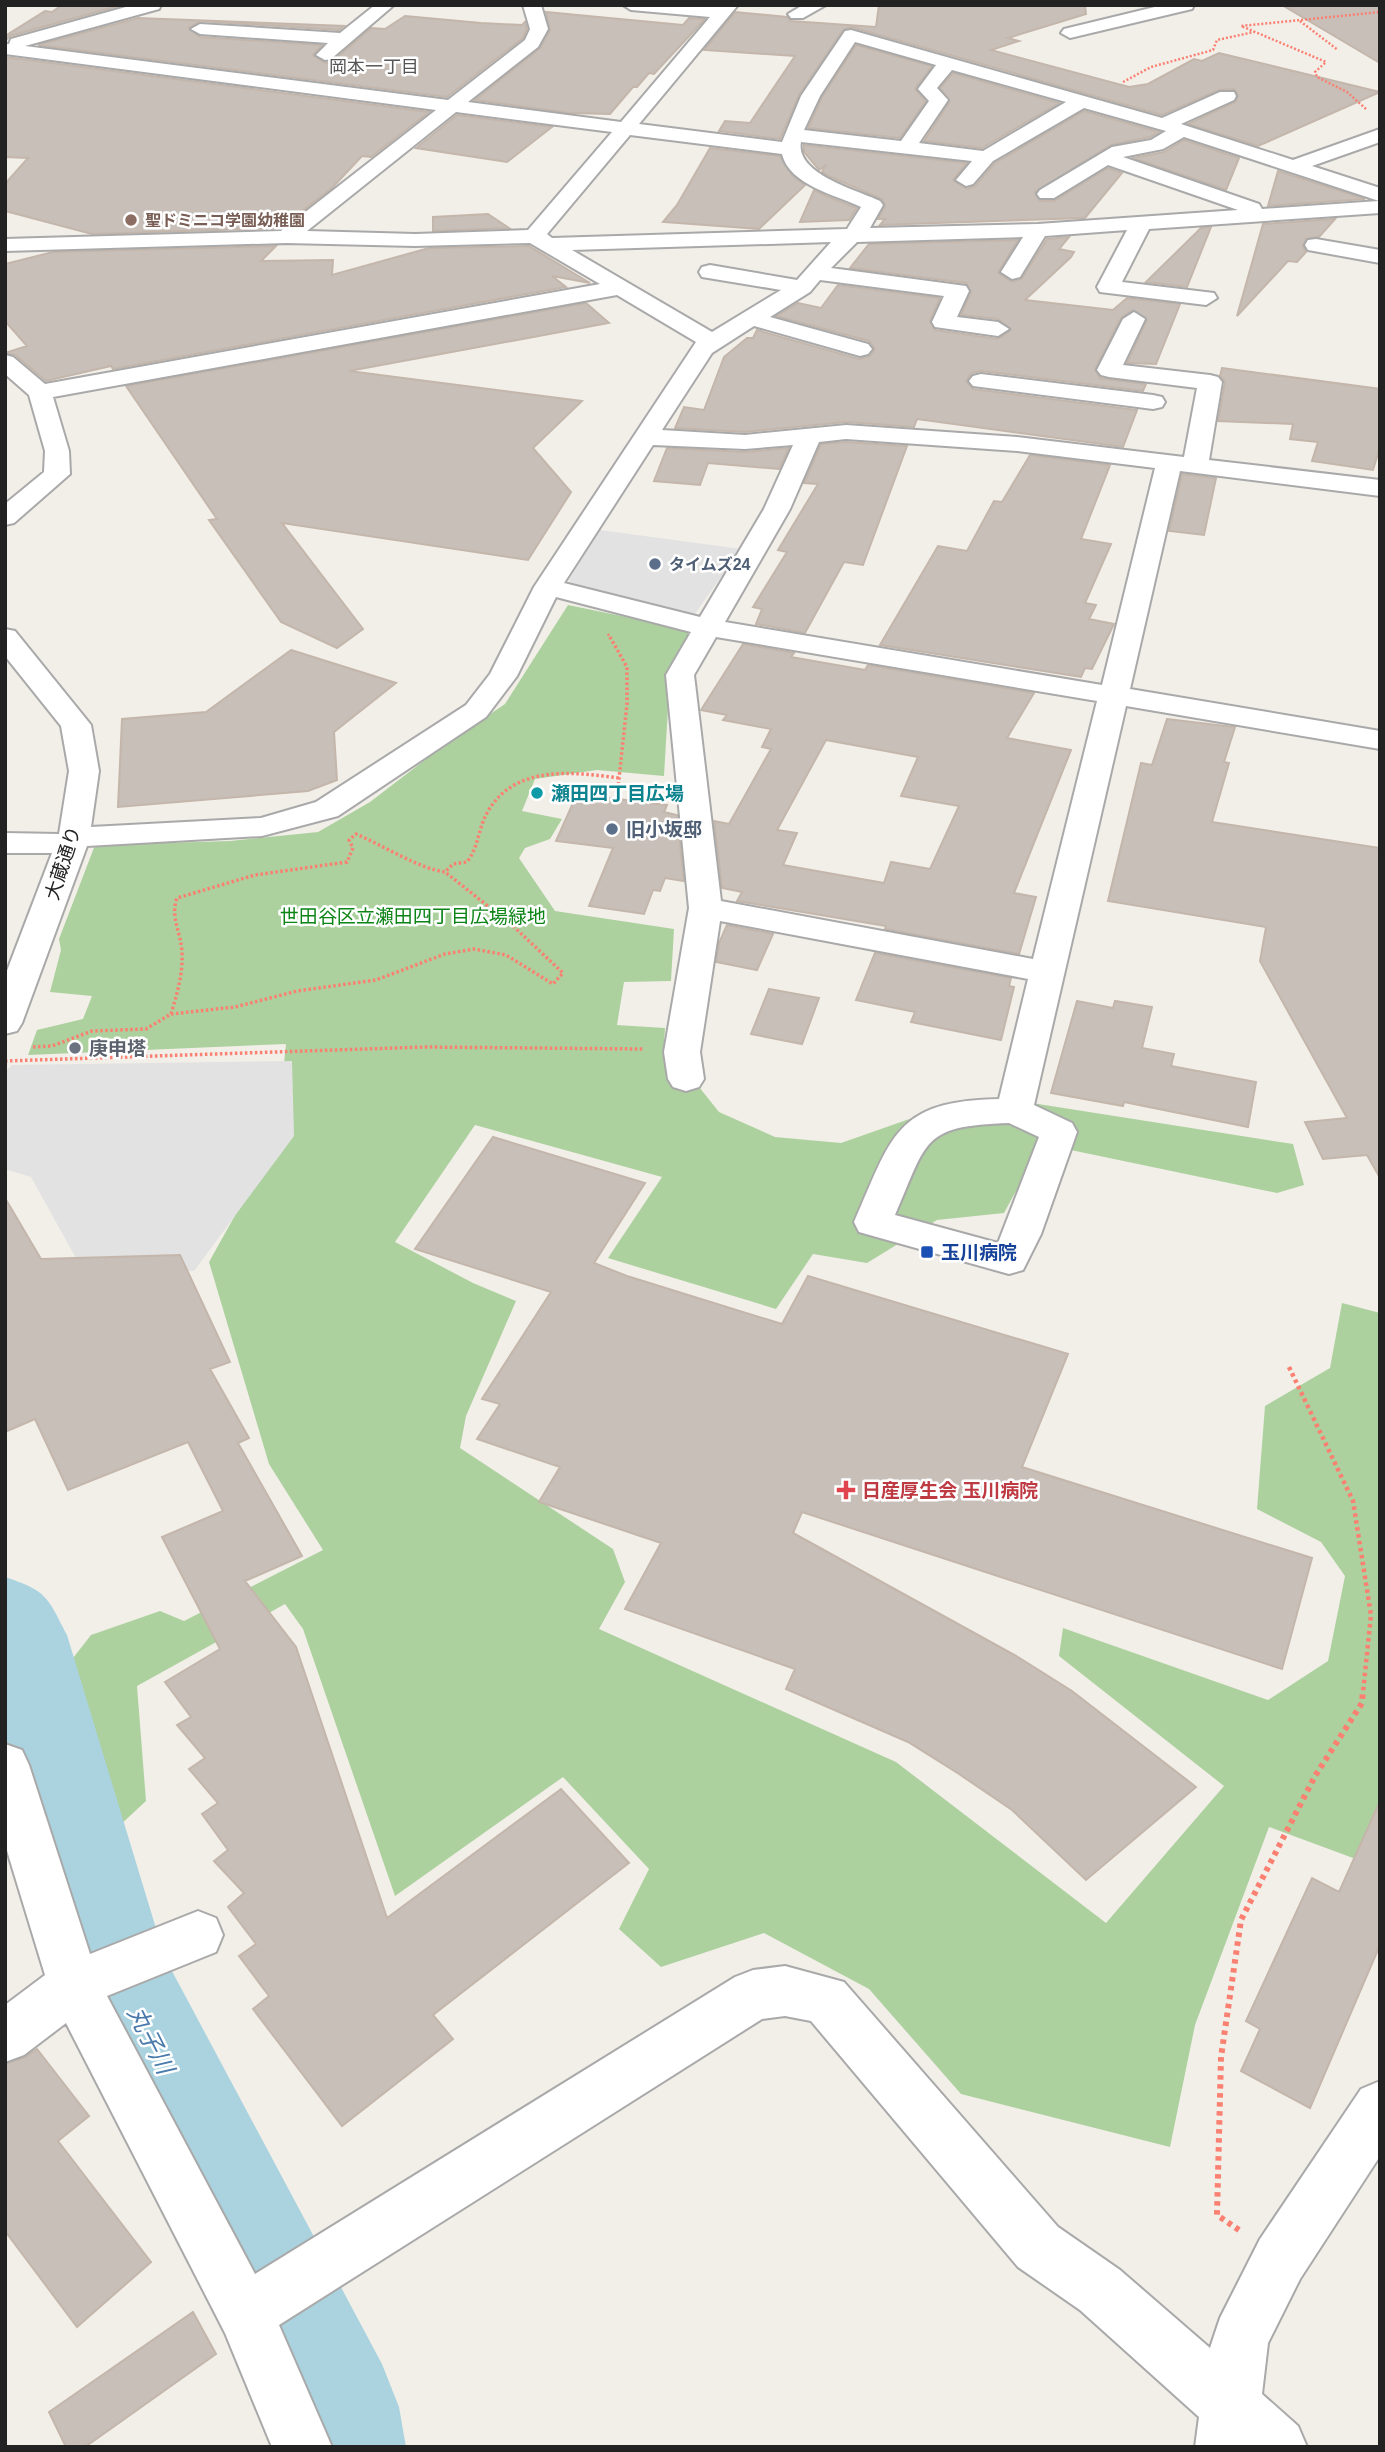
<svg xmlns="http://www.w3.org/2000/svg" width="1385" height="2452" viewBox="0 0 1385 2452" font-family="Arial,'Noto Sans JP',sans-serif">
<rect width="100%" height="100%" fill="#f2efe9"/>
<!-- forest -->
<path fill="#add19e" d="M 568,605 L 690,630 L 670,674 L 664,776 L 597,770 L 535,779 L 522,811 L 562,819 L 550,839 L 525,848 L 519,858 L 555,911 L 674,929 L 671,981 L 624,982 L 617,1025 L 665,1028 L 664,1043 L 719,1112 L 775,1137 L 841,1143 L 935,1110 L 1000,1098 L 1293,1144 L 1304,1185 L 1277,1193 L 1042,1144 L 1004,1213 L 937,1220 L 867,1263 L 813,1254 L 776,1309 L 608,1258 L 662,1177 L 475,1125 L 395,1242 L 473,1283 L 516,1301 L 466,1416 L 460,1448 L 613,1549 L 625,1582 L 599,1629 L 896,1762 L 1106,1923 L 1224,1786 L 1059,1656 L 1063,1628 L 1268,1700 L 1328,1661 L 1345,1576 L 1321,1542 L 1257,1509 L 1265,1406 L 1330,1368 L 1342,1303 L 1380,1313 L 1380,1868 L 1269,1827 L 1195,2025 L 1170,2147 L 961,2094 L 869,1989 L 764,1933 L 661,1967 L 619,1929 L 649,1869 L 563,1777 L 395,1896 L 303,1629 L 285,1604 L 137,1686 L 146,1801 L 118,1827 L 66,1667 L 91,1635 L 160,1611 L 184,1621 L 323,1550 L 269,1464 L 209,1262 L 276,1142 L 286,1044 L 28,1055 L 37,1030 L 83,1019 L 92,996 L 50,992 L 61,950 L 59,939 L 95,845 L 230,841 L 318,832 L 370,802 L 447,743 L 505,704 Z"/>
<!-- parking -->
<path fill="#e2e2e2" d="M 600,530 L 741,549 L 694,615 L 572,585 L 569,580 Z
M 292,1061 L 294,1136 L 194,1271 L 82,1269 L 31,1177 L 5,1169 L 5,1072 L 12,1065 Z"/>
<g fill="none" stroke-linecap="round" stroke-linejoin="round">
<!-- river -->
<path fill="#aad3df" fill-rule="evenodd" d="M 5,1577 C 47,1591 47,1596 67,1635 L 165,1958 L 382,2364 L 399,2407 L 406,2447 L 284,2447 L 280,2416 L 80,2008 L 64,1973 L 5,1754 Z"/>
</g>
<!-- building -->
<path fill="#c7bfb8" stroke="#c4b6ab" stroke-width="2" fill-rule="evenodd" d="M 62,5 L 122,5 L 10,36 L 5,41 L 5,36 L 45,11 L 52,12 Z
M 879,5 L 1085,5 L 1086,14 L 1008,38 L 1019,41 L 991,50 L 1129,87 L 1148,84 L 1194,59 L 1202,61 L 1219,53 L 1380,92 L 1258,146 L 1188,124 L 1235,102 L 1238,95 L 1234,89 L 1219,90 L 1162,115 L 851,27 L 843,30 L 799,95 L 780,139 L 719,131 L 725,121 L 750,123 L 795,56 L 704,50 L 735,12 L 787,17 L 791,21 L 876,27 Z
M 1282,5 L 1380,5 L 1380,63 Z
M 546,12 L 683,25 L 689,18 L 705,19 L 654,74 L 649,73 L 637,87 L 633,87 L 610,114 L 570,113 L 475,100 L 540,48 L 550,30 Z
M 405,16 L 481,23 L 522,25 L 525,22 L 527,29 L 523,38 L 447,97 L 38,45 L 138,18 L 344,26 L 339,30 L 200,21 L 189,28 L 200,37 L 322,45 L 313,55 L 325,63 L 333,61 L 371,28 L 385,29 Z
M 856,45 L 932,66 L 915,89 L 926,101 L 900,138 L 808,128 L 822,97 Z
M 5,57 L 429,112 L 371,157 L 362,156 L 332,188 L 280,228 L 92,234 L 5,211 L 5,184 L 28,158 L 5,157 Z
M 953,73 L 1059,103 L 982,148 L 924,141 L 950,101 L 940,88 Z
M 1084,111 L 1159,132 L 1150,137 L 1111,145 L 1035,192 L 1040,201 L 1054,201 L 1108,168 L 1122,173 L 1085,218 L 880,225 L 885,219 L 878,219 L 885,206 L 882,199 L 831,177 L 822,172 L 825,166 L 819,170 L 804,152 L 804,145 L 967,163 L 953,180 L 967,189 L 975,186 L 995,163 Z
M 457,115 L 552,127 L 507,162 L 416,148 Z
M 1184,140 L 1239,158 L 1226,190 L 1133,158 L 1164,152 Z
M 710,148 L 780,156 L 792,175 L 805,185 L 759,229 L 663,222 L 677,205 Z
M 1278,171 L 1350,194 L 1365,199 L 1268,206 Z
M 814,190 L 826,196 L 857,208 L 849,220 L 800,222 Z
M 488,214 L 509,228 L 433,231 L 433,217 Z
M 1335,219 L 1319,237 L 1306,239 L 1303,246 L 1306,252 L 1297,262 L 1288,261 L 1237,316 L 1263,224 Z
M 1211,227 L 1187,287 L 1146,282 L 1201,228 Z
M 1069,237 L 1059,249 L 1074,252 L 1071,257 L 1025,300 L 1113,310 L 1127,298 L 1180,304 L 1156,364 L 1127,363 L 1147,320 L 1133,310 L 1121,318 L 1095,369 L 1100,378 L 1146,384 L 1143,391 L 981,371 L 972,373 L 966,381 L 973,389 L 1137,410 L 1123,447 L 917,419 L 914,427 L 846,422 L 745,432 L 675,428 L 684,407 L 704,410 L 724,357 L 747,338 L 753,338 L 757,330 L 859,359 L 870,356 L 875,349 L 869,341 L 776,316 L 798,303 L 821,308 L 838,285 L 940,298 L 930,321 L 935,330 L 998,339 L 1011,330 L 998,319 L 961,315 L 971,292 L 966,283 L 850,268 L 869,244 L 1018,240 L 998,273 L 1013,282 L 1022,278 L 1047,239 Z
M 276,246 L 261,261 L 333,260 L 332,275 L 429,248 L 529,246 L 590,283 L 552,276 L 566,287 L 113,369 L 111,366 L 46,381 L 15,355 L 5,353 L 27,346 L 5,321 L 5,264 L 53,252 Z
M 586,303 L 609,323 L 349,371 L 582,401 L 533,448 L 571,492 L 528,560 L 282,523 L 363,629 L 337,648 L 281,622 L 209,520 L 217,519 L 126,386 Z
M 1222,368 L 1380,389 L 1380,447 L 1373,470 L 1312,461 L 1318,442 L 1290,439 L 1293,424 L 1218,421 L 1225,382 L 1220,376 Z
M 846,442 L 907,446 L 863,565 L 844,562 L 805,633 L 756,624 L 762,609 L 753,607 L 787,552 L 778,550 L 818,484 L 804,483 L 821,444 Z
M 789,448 L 779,469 L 708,463 L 700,485 L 654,481 L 667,448 L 745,452 Z
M 1030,455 L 1110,465 L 1081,539 L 1111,544 L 1085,603 L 1096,605 L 1089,619 L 1114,624 L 1092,669 L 1085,668 L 1081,677 L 880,645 L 938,546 L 967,551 L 994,501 L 1002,502 Z
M 1182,474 L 1216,478 L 1204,535 L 1169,531 Z
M 743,644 L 794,653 L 791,657 L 865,670 L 868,665 L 1034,693 L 1007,738 L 1071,750 L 1014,893 L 1036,897 L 1019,954 L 885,929 L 886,926 L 737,901 L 742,892 L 722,888 L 714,821 L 729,824 L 771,749 L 762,747 L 771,729 L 723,720 L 727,715 L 701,710 ZM 826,740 L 918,757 L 901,796 L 959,806 L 930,869 L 891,862 L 884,883 L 783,865 L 797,833 L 777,830 Z
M 291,650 L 396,683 L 334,732 L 337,780 L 308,791 L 118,807 L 122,719 L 206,712 Z
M 1167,719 L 1235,727 L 1224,762 L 1229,763 L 1212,822 L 1380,848 L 1380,1178 L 1367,1155 L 1323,1159 L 1305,1122 L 1347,1118 L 1260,961 L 1266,927 L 1108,901 L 1141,763 L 1152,765 Z
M 577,794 L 667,805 L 664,812 L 677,815 L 684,881 L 665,878 L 660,891 L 653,890 L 644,914 L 589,906 L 613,848 L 556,841 Z
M 727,925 L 773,934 L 757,970 L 716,962 L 719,943 Z
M 875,953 L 1011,978 L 1009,986 L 1014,987 L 1001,1040 L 911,1022 L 915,1012 L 856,1000 Z
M 769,989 L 819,998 L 802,1044 L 751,1034 Z
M 1077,1001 L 1113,1008 L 1115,1001 L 1152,1007 L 1142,1048 L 1174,1054 L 1171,1066 L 1256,1082 L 1248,1127 L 1124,1102 L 1123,1106 L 1051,1093 Z
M 493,1137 L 645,1183 L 594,1263 L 627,1276 L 782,1324 L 808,1276 L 1068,1354 L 1022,1467 L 1312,1558 L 1282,1669 L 802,1512 L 793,1533 L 1018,1657 L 1072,1691 L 1196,1787 L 1086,1880 L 1012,1810 L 959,1774 L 908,1742 L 786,1689 L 795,1669 L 625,1609 L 661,1543 L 539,1502 L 560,1467 L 477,1439 L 500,1404 L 482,1399 L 551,1292 L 415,1249 Z
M 5,1198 L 41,1259 L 180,1255 L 230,1362 L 210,1369 L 249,1438 L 238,1443 L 302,1556 L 245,1581 L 296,1647 L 387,1918 L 561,1789 L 629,1863 L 433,2015 L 453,2039 L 342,2126 L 253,2009 L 269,1996 L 239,1956 L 256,1944 L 228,1907 L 244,1893 L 214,1861 L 228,1850 L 202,1814 L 218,1803 L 189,1769 L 205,1758 L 177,1725 L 191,1717 L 165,1682 L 220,1649 L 162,1537 L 223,1511 L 188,1442 L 68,1490 L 35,1419 L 5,1432 Z
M 1380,1801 L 1380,1945 L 1310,2108 L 1241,2071 L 1260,2029 L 1246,2021 L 1312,1878 L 1339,1892 Z
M 37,2049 L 89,2116 L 58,2141 L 151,2262 L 77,2327 L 5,2231 L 5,2064 L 25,2057 Z
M 193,2312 L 216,2354 L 85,2447 L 66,2447 L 49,2412 Z"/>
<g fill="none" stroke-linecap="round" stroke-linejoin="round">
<!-- minor casing -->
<g stroke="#a9a9a9" stroke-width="4">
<path id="minor" d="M 133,5 L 161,5 L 159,9 L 25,46 L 448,100 L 525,40 L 530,29 L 523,5 L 541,5 L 548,29 L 538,47 L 468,102 L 621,122 L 710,17 L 631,10 L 623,5 L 738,5 L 639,124 L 782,142 L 801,96 L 845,31 L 851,30 L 1162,118 L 1220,92 L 1234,92 L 1236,96 L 1234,100 L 1181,124 L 1293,160 L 1380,129 L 1380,142 L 1312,166 L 1380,188 L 1380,213 L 1149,229 L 1122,282 L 1214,293 L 1217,298 L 1206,305 L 1100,292 L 1097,287 L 1127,230 L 1045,236 L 1020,277 L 1012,279 L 1001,272 L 1023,237 L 857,242 L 831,268 L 966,286 L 969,291 L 957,317 L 998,322 L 1009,329 L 998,336 L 935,327 L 932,322 L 944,296 L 820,280 L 810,292 L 770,317 L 868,344 L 872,349 L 868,354 L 860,356 L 754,326 L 712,353 L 662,430 L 745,435 L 846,425 L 1017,437 L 1184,457 L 1197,388 L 1109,377 L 1101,375 L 1097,370 L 1123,319 L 1134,312 L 1145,319 L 1123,365 L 1210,375 L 1218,377 L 1222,382 L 1209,460 L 1380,480 L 1380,496 L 1180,471 L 1130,689 L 1380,731 L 1380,749 L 1126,706 L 1034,1105 L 1072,1123 L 1077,1132 L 1041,1234 L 1023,1270 L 1009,1274 L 873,1236 L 859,1232 L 854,1222 C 892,1137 894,1101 999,1099 L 1028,979 L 720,921 L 700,1052 L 704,1079 L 699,1087 L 686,1091 L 673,1087 L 668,1079 L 664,1052 L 689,908 L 666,675 L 691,632 L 556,597 L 517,676 L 486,717 L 338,816 L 262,836 L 87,846 L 22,1023 L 17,1031 L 5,1034 L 5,976 L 52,853 L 5,853 L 5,833 L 59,834 L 69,771 L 61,726 L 5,656 L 5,629 L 15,631 L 91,725 L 99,771 L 91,827 L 261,818 L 316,802 L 466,705 L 490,674 L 534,587 L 696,342 L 617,295 L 53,397 L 69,451 L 70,474 L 14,523 L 5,525 L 5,504 L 44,472 L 45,451 L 29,395 L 5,374 L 5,355 L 13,357 L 45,384 L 600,284 L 530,243 L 415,246 L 286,243 L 5,251 L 5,239 L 281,231 L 436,110 L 5,54 L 5,44 L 9,44 L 11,39 ZM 855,42 L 936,65 L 918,89 L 929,101 L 901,141 L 804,130 L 820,96 ZM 952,70 L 1066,102 L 983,151 L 919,143 L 948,100 L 937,88 ZM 1084,108 L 1166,131 L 1151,140 L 1112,147 L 1040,190 L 1037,194 L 1040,198 L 1054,198 L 1108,165 L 1238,210 L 1038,224 L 870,228 L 883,205 L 880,201 C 857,190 795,174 801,142 L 972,161 L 956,180 L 966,186 L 973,184 L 993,161 ZM 456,112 L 612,132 L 528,230 L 415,234 L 307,231 ZM 630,135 L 782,154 C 789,185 836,195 861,207 L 847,229 L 552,238 L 547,234 ZM 1184,137 L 1373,199 L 1379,201 L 1262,209 L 1259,204 L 1123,157 L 1163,149 ZM 831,242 L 797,280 L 710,265 L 702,267 L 699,272 L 702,277 L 781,290 L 712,332 L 572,250 ZM 846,439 L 1017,451 L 1155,468 L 1102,685 L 725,622 L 790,509 L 819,442 ZM 653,445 L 745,449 L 793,445 L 764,509 L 700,617 L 564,583 ZM 716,637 L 1097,701 L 1033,959 L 721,901 L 694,675 ZM 1009,1123 L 1039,1137 L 998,1243 L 895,1215 C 928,1140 921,1126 1009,1123 Z
M 375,5 L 394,5 L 331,59 L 325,60 L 316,55 L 328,43 L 200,34 L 191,29 L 200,24 L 340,33 Z
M 803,5 L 826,5 L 803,18 L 791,18 L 788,14 Z
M 1163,5 L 1194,5 L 1192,9 L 1070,38 L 1061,33 L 1064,29 Z
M 1316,239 L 1380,250 L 1380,263 L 1308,250 L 1305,245 L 1308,240 Z
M 981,374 L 1153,395 L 1162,397 L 1165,402 L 1162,407 L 1153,409 L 973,386 L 969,381 L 973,376 Z
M 5,1744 L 22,1750 L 29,1765 L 90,1954 L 198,1911 L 216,1918 L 223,1935 L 216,1952 L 107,1996 L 255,2274 L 735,1977 L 753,1970 L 785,1966 L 844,1982 L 1058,2227 L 1120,2270 L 1210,2348 L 1220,2318 L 1260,2239 L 1361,2089 L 1380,2081 L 1380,2156 L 1300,2279 L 1268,2343 L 1262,2394 L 1298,2426 L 1307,2447 L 1195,2447 L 1199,2417 L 1080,2310 L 1018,2267 L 811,2021 L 785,2016 L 762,2019 L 279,2325 L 332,2447 L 272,2447 L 225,2333 L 66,2023 L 24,2055 L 5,2062 L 5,2005 L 45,1975 L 5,1844 Z"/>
</g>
<!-- path-far3 -->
<path stroke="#fa8072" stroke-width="2.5" stroke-dasharray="2 2" stroke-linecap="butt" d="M 1300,21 L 1338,50
M 1123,82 L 1151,67 L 1213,50 L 1217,40 L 1254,32
M 1366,109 L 1347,92 L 1317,77 L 1315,72 L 1326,62 L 1241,26 L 1380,12
M 608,634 L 611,639"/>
<!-- path-far2 -->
<path stroke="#fa8072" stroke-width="3.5" stroke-dasharray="2.5 2.5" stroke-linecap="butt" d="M 610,637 L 627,667 L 627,704 L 617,797
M 171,1014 L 235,1007 L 297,991 L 376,980 L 445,954 L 474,949 L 506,955 L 553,984 L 563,973 L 513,926 L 445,872
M 33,1047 L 52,1046 L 92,1031 L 146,1029 L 171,1014 C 177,994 183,974 182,953 C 181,932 170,917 177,898 L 255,875 L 347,862 L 353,848 L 349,840 L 356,834 C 382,845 420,869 445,872 L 453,864 L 467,862 C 479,846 478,829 487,813 C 514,764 573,772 619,778
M 5,1061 L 426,1047 L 643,1049"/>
<!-- path-far1 -->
<path stroke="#fa8072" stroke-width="4.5" stroke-dasharray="3.5 3.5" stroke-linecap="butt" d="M 1289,1367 L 1353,1501 L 1371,1615 L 1363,1692"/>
<!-- path -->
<path stroke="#fa8072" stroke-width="6" stroke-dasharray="4.5 4.5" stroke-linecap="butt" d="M 1239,2230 L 1217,2215 L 1221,2057 L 1241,1920 L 1315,1776 L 1362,1703 L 1363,1690"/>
<!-- minor -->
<use href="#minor" fill="#fff" fill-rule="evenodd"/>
</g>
<!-- markers -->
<circle fill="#8d6e63" stroke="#fff" stroke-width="2.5" cx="131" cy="220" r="7"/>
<g fill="#5c6f8a" stroke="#fff" stroke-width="2.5">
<circle cx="655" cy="564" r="7"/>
<circle cx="612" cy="829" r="7"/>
</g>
<circle fill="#0f9aa8" stroke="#fff" stroke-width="2.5" cx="537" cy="793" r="7"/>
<circle fill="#6b7280" stroke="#fff" stroke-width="2.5" cx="75" cy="1048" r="7"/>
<rect fill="#1a4fb4" stroke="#fff" stroke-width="2.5" x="920" y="1245" width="14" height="14" rx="3.5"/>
<path fill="#e0444e" stroke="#fff" stroke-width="2.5" d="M842.5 1479.5h7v7h7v7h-7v7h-7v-7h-7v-7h7z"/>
<g text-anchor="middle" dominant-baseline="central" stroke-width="5" stroke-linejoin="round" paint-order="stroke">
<!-- far-education labels -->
<g font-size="16" font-weight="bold" fill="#785e54" stroke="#fff" text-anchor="start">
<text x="145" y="220">聖ドミニコ学園幼稚園</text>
</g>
<!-- far-service labels -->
<g font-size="16" font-weight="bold" fill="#4e5e75" stroke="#fff" text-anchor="start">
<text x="669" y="564">タイムズ24</text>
</g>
<!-- far-neighbourhood labels -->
<g font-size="18" fill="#555" stroke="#fff">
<text x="374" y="67">岡本一丁目</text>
</g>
<!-- culture labels -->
<g font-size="19" font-weight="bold" fill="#0d838f" stroke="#fff" text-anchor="start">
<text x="551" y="793">瀬田四丁目広場</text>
</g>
<!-- service labels -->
<g font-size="19" font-weight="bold" fill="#4e5e75" stroke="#fff" text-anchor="start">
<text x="626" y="829">旧小坂邸</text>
</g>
<!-- street labels -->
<g font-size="19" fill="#222" stroke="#fff">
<text transform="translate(63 863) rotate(-72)">大蔵通り</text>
</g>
<!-- park labels -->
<g font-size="19" fill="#0c8416" stroke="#fff">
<text x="413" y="916">世田谷区立瀬田四丁目広場緑地</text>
</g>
<!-- worship labels -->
<g font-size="19" font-weight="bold" fill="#5b616d" stroke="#fff" text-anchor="start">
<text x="89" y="1048">庚申塔</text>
</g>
<!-- transit labels -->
<g font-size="19" font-weight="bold" fill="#164399" stroke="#fff" text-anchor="start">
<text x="941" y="1252">玉川病院</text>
</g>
<!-- health labels -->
<g font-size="19" font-weight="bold" fill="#be3a42" stroke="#fff" text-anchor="start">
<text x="862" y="1490">日産厚生会 玉川病院</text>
</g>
<!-- near-water labels -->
<g font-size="24" font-style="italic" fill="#4a7aab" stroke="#fff">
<text transform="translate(151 2040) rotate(63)">丸子川</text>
</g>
</g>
<!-- border -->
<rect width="1385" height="2452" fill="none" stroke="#222222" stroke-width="14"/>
</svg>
